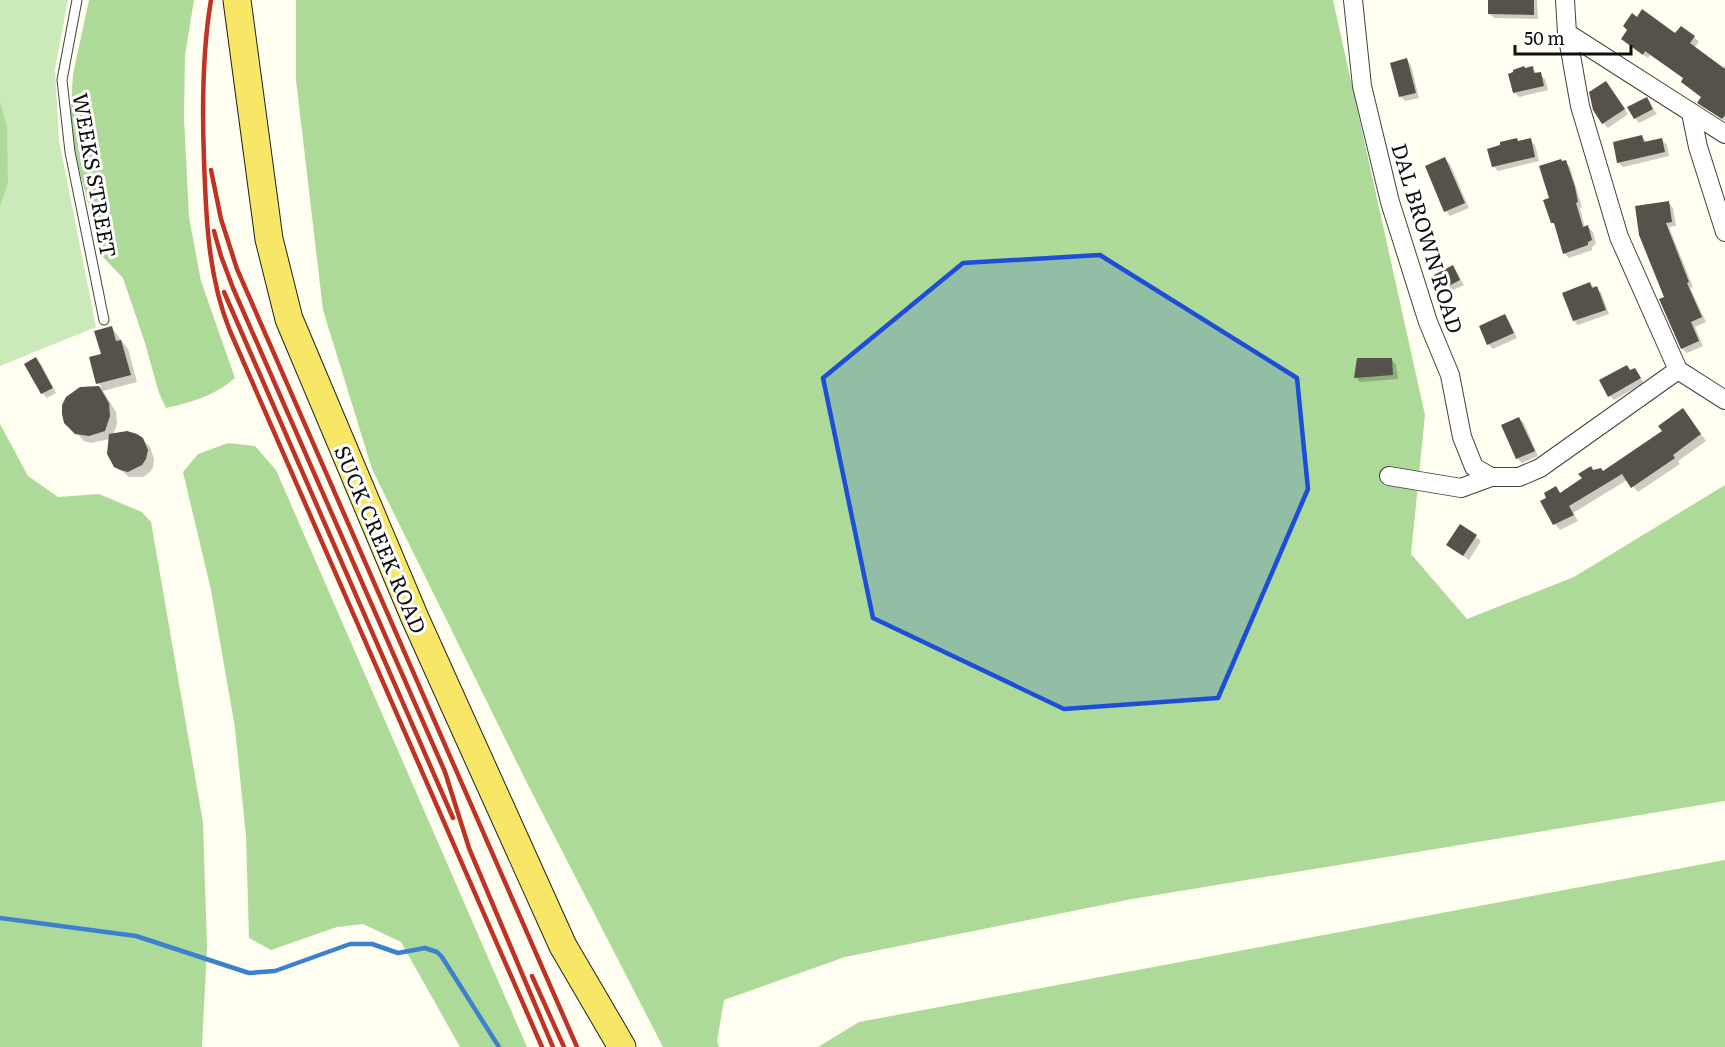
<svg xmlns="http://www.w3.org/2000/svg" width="1725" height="1047" viewBox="0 0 1725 1047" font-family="Literata,serif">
<rect width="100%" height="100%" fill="#fffef0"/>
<!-- green -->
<path fill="#cceab9" d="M 0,0 L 68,0 L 55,69 L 59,140 L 96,327 L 0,366 Z"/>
<!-- forest -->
<path fill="#aeda99" d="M 89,0 L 194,0 L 185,56 L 184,118 L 189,217 L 201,281 L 235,378 C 216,395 190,403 166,408 L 159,393 L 145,343 L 123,278 L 102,256 L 78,166 L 70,122 L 73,74 Z
M 296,0 L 1333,0 L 1425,415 L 1411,554 L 1467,619 L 1574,577 L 1725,485 L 1725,801 L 1132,899 L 845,957 L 724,1000 L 717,1041 L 719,1047 L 663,1047 L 526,781 L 372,469 L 323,310 L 296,80 Z
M 0,101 L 7,127 L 8,183 L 0,206 Z
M 0,424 L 28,476 L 58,497 L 99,494 L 142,512 L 151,522 L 203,822 L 207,948 L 202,1047 L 0,1047 Z
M 228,443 L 255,446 L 276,470 L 527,1047 L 460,1047 L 401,942 L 363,924 L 337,927 L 271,950 L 249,938 L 246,836 L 235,728 L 211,590 L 183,472 L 198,454 Z
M 1725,860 L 1725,1047 L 818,1047 L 859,1022 Z"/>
<!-- shadow -->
<path fill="#0003" d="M 1489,0 L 1537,0 L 1538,19 L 1494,18 L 1489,13 Z
M 1675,36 L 1694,37 L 1699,42 L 1694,48 L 1722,69 L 1725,65 L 1725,121 L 1699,103 L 1703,98 L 1685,79 L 1650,55 L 1648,58 L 1628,44 Z
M 1407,60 L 1411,65 L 1419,98 L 1405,101 L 1400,96 Z
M 1532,67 L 1537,74 L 1540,74 L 1545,79 L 1548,90 L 1519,97 L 1514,92 L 1515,73 Z
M 1606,83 L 1628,114 L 1608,128 L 1603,123 Z
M 1646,99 L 1657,114 L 1639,123 L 1635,118 Z
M 1642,137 L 1647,142 L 1662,140 L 1667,145 L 1669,156 L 1623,167 L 1618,162 Z
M 1530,140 L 1535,145 L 1539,161 L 1498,171 L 1493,166 L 1519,142 Z
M 1445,159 L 1450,164 L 1469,208 L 1450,216 L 1446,211 Z
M 1565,162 L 1570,167 L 1582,207 L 1580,208 L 1585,228 L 1588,227 L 1593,232 L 1596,244 L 1592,247 L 1592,250 L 1569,258 L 1564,253 L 1557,227 L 1553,223 L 1551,199 L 1563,163 Z
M 1669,203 L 1673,208 L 1676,226 L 1669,227 L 1693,287 L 1690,288 L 1706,322 L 1695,327 L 1703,346 L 1687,353 L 1682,349 L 1661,300 L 1666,298 L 1640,235 Z
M 1453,267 L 1457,272 L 1464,285 L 1447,293 L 1442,289 Z
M 1590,284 L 1601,292 L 1609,314 L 1578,325 L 1574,321 Z
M 1505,316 L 1509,321 L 1517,338 L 1493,349 L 1488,344 L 1481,327 Z
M 112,328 L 128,349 L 137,382 L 103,391 L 116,412 L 117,424 L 113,435 L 142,439 L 150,447 L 154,459 L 153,467 L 150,472 L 143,477 L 129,477 L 110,460 L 110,439 L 91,443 L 84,441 L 66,422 L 80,389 L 102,387 L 98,383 L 103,355 Z
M 36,359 L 41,364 L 56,393 L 47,398 L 42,393 Z
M 1392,360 L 1396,365 L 1398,379 L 1360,382 L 1356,377 Z
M 1634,370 L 1644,383 L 1614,400 L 1610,396 L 1631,371 Z
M 1688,416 L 1706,441 L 1678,461 L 1680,464 L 1638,492 L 1627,480 L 1573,513 L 1578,521 L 1560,530 L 1555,524 L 1542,502 L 1556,488 L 1561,494 L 1594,471 L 1604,472 Z
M 1519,419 L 1524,423 L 1538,456 L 1522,463 L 1517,458 Z
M 1460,526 L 1481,541 L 1469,560 L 1448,545 Z"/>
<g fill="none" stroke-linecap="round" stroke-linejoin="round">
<!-- stream -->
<path stroke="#3c81cd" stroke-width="4.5" d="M 0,918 L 136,936 L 249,973 L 275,971 L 350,944 L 372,944 L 398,953 L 425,948 L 437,952 L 442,957 L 499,1047"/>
</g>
<!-- building -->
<path fill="#57514b" d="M 1488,0 L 1534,0 L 1534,15 L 1488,14 Z
M 1642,9 L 1675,33 L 1681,26 L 1695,36 L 1690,43 L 1725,69 L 1725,115 L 1722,119 L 1697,103 L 1701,97 L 1681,82 L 1683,78 L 1645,51 L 1643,55 L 1621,39 L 1627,30 L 1623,26 L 1632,13 L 1637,17 Z
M 1407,58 L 1416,93 L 1399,97 L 1390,63 Z
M 1524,66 L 1525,68 L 1533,66 L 1534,73 L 1541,72 L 1544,86 L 1513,93 L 1508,74 L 1513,72 L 1513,70 Z
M 1606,81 L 1625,109 L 1602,124 L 1593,110 L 1589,92 Z
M 1647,97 L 1653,109 L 1634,119 L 1627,107 Z
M 1642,135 L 1644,142 L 1662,138 L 1665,152 L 1617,163 L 1613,142 Z
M 1517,138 L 1518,141 L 1531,138 L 1535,157 L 1492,167 L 1487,149 L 1500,145 L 1500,142 Z
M 1445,157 L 1465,203 L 1444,212 L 1425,166 Z
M 1561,159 L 1562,161 L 1566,160 L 1575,187 L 1578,202 L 1576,203 L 1583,227 L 1588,225 L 1592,240 L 1588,242 L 1588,245 L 1563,254 L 1554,223 L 1551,223 L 1543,200 L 1549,198 L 1539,166 Z
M 1669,201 L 1672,222 L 1666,223 L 1689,282 L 1687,283 L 1702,317 L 1691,322 L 1699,341 L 1681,349 L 1659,299 L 1664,297 L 1639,235 L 1635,206 Z
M 1453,265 L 1460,280 L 1441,290 L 1434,275 Z
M 1590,282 L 1592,288 L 1597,286 L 1606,310 L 1573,321 L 1562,293 Z
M 1505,314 L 1514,333 L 1487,345 L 1479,326 Z
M 112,326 L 116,341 L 121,340 L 131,375 L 96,384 L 89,357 L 101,354 L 94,331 Z
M 36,357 L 53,388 L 41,394 L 24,364 Z
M 1357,358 L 1392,358 L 1393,375 L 1354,378 Z
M 1627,365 L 1630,370 L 1635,368 L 1641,378 L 1608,397 L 1599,380 Z
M 99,386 L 109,403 L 110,416 L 105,431 L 89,436 L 75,434 L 64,423 L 62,414 L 62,405 L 66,397 L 80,387 Z
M 1683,408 L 1701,434 L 1673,455 L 1675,458 L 1631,488 L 1622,474 L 1569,506 L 1574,515 L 1553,525 L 1540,501 L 1546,498 L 1544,493 L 1556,486 L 1560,493 L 1582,478 L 1578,474 L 1591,466 L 1593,470 L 1601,468 L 1603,471 L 1662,431 L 1658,426 Z
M 1519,417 L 1535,451 L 1516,459 L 1501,425 Z
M 127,431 L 137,434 L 143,438 L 148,450 L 146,459 L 142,465 L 128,472 L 120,470 L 114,467 L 107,454 L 109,434 Z
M 1460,524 L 1477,535 L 1463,556 L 1446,545 Z"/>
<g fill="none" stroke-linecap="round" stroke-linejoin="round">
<!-- lane casing -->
<g stroke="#424242" stroke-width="11">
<path id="lane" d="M 77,0 L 62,80 L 70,152 L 104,320"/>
</g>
<!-- street casing -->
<g stroke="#424242" stroke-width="20">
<path id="street" d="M 1353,0 L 1362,86 L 1390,202 L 1428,322 L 1450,375 L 1462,437 L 1474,467 L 1491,477
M 1565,0 L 1567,33 L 1580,106 L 1619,237 L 1678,370
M 1567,33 L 1725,134
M 1691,113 L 1698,147 L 1725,232
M 1678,370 L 1725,400
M 1389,476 L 1461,488 L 1491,477 L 1519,477 L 1540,468 L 1678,370"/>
</g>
<!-- primary casing -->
<g stroke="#202020" stroke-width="29">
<path id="primary" d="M 237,0 L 269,239 L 289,319 L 415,618 L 563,946 L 622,1047"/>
</g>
<!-- lane -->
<use href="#lane" stroke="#fff" stroke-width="9"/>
<!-- street -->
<use href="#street" stroke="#fff" stroke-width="18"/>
<!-- primary -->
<use href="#primary" stroke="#f8e767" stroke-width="27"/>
<!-- rail -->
<path stroke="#bf3226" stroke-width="4.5" d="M 211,0 C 202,53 202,107 204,160 C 206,218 208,277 230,331 L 542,1047
M 211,170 L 221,219 L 237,269 L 577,1047
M 214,231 L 221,256 L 233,288 L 445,772 L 469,848 L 553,1047
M 224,292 L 453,818
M 532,976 L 564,1047"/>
</g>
<!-- marked area -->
<path fill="#1d4ed8" fill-opacity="0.2" stroke="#1d4ed8" stroke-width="4.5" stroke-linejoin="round" d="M 1100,255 L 1297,378 L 1308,489 L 1218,698 L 1064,709 L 873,618 L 823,378 L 963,263 Z"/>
<g text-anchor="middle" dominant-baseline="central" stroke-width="6" stroke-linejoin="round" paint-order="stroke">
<!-- street labels -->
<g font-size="21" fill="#0f0f0f" stroke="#fff">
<text transform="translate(96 175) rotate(80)">WEEKS STREET</text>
<text transform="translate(1429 238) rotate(73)">DAL BROWN ROAD</text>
<text transform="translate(382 539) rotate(67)">SUCK CREEK ROAD</text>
</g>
</g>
<!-- scale -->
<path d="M1515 45v9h116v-9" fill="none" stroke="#0f0f0f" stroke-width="3"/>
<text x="1524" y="45" font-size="18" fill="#0f0f0f" stroke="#ffffff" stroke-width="4.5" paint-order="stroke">50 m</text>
</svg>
